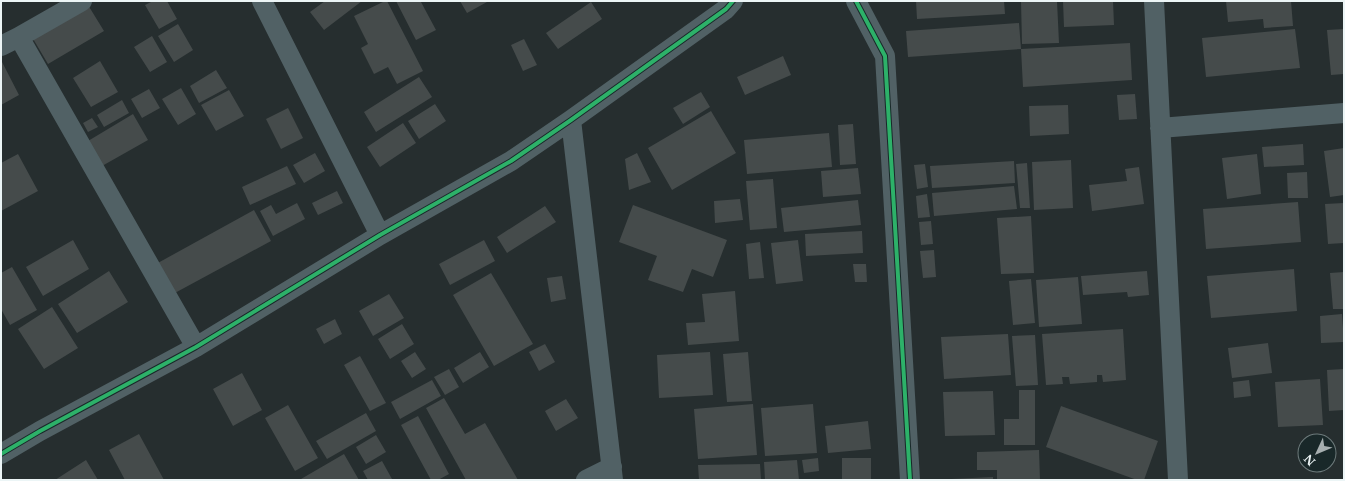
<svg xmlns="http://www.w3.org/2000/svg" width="1345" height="481" viewBox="0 0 1345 481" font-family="'Libre Baskerville',serif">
<rect width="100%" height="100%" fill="#262e2f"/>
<!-- building -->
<path fill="#454b4b" d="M 153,1 L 167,1 L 177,19 L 159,29 L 145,5 Z
M 325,1 L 362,1 L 324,30 L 310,12 Z
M 385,1 L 387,1 L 423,71 L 397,84 L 388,67 L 374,74 L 361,48 L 368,44 L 354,16 Z
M 396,1 L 424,1 L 421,2 L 436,30 L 416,40 Z
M 460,1 L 486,1 L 487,2 L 467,13 Z
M 916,1 L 1004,1 L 1005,14 L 917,19 Z
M 1021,1 L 1057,1 L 1059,43 L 1022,44 Z
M 1063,1 L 1113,1 L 1114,25 L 1064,27 Z
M 1226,1 L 1291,1 L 1293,26 L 1264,28 L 1263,19 L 1228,22 Z
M 591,2 L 602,19 L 558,49 L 546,33 Z
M 88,5 L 104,31 L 48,64 L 32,37 Z
M 1019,23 L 1021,49 L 908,57 L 906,31 Z
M 178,24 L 193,50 L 174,62 L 158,36 Z
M 1295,29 L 1300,68 L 1206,77 L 1202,38 Z
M 1344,29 L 1344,74 L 1331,75 L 1327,30 Z
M 152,36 L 167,62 L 150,72 L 134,47 Z
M 524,39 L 537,65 L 523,71 L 511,45 Z
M 1130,43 L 1132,80 L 1023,87 L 1021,49 Z
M 783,56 L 791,75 L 745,95 L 737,77 Z
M 1,60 L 19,95 L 1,105 Z
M 100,61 L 118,92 L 91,107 L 73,78 Z
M 216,70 L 227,88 L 199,103 L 190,86 Z
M 419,77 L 432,97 L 376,132 L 364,112 Z
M 181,88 L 196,114 L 178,125 L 162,99 Z
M 149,89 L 160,108 L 142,118 L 131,99 Z
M 229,90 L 244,116 L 216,131 L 201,105 Z
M 701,92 L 710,107 L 683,124 L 673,108 Z
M 1135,94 L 1137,119 L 1119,120 L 1117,95 Z
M 122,100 L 129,113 L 104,127 L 97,115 Z
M 435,104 L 446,121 L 419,139 L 408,121 Z
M 1068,105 L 1069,134 L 1030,136 L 1029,106 Z
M 288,108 L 303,138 L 281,149 L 266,119 Z
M 711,111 L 736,153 L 672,190 L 648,148 Z
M 133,114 L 148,140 L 102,166 L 88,141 Z
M 92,118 L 98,127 L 88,132 L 83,123 Z
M 403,123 L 416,143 L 380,167 L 367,147 Z
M 853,124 L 856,164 L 840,165 L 838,125 Z
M 829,133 L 832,167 L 747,174 L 744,140 Z
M 1303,144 L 1304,165 L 1264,167 L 1262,147 Z
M 1344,148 L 1344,195 L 1330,197 L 1324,151 Z
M 315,153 L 325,171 L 304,183 L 293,165 Z
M 637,153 L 651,182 L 629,190 L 625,159 Z
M 18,154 L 38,191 L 1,211 L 1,163 Z
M 1257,154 L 1261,194 L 1227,199 L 1222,158 Z
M 1071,160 L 1073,208 L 1034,210 L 1032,162 Z
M 1014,161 L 1015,183 L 932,188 L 930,166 Z
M 1027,163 L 1030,208 L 1020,208 L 1016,164 Z
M 925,164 L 928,187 L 917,189 L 914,165 Z
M 287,166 L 296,184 L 250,205 L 242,187 Z
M 1139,167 L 1144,204 L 1092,211 L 1089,185 L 1127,181 L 1125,169 Z
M 858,168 L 861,194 L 823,197 L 821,171 Z
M 1307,172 L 1308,198 L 1288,198 L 1287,173 Z
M 773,179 L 777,228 L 750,230 L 746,181 Z
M 1014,186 L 1017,209 L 934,216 L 932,193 Z
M 337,191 L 343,203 L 318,215 L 312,203 Z
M 927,194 L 930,217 L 918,218 L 916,196 Z
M 740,199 L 743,220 L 715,223 L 714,201 Z
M 858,200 L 861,225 L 784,232 L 781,208 Z
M 1298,202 L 1301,242 L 1206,249 L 1203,209 Z
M 297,203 L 305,219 L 273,236 L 260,211 L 271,205 L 276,214 Z
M 1344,203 L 1344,243 L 1328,244 L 1325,204 Z
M 633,205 L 727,240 L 713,277 L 692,269 L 683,292 L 648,280 L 657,256 L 619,242 Z
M 545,206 L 556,222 L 507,253 L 497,237 Z
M 254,210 L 271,241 L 173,294 L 156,264 Z
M 1031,216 L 1034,273 L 1001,274 L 997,218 Z
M 931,221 L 933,244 L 921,245 L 919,222 Z
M 862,231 L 863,253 L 806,256 L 805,234 Z
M 73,240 L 89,269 L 43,296 L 26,267 Z
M 484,240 L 495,261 L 450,285 L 439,264 Z
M 798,240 L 803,281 L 776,284 L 771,243 Z
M 760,242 L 764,278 L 749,279 L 746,244 Z
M 934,250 L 936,277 L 923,278 L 920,251 Z
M 853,264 L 866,264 L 867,282 L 855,282 Z
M 12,267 L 37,310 L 10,325 L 1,309 L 1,273 Z
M 1294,269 L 1297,311 L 1211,318 L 1207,276 Z
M 109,271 L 128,302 L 77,333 L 58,304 Z
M 1147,271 L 1149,295 L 1128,297 L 1127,292 L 1083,295 L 1081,276 Z
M 1344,272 L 1344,309 L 1333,309 L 1330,273 Z
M 491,273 L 533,344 L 494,366 L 453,295 Z
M 562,276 L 566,299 L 551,302 L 547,278 Z
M 1078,277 L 1082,324 L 1039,327 L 1036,280 Z
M 1031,279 L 1035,323 L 1013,325 L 1009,281 Z
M 735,291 L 739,341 L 688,345 L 686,323 L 705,322 L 702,294 Z
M 389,294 L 404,318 L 373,336 L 359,311 Z
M 52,307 L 78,348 L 44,369 L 18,329 Z
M 1342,314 L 1344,342 L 1321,343 L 1320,316 Z
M 335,319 L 342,334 L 324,344 L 316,329 Z
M 402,324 L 414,344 L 390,359 L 378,339 Z
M 1123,329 L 1126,380 L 1103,382 L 1102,375 L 1097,375 L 1097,382 L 1070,384 L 1069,377 L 1062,377 L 1063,384 L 1046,385 L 1042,334 Z
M 1008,334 L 1011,375 L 944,379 L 941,337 Z
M 1035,335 L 1038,385 L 1016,386 L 1012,336 Z
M 1268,343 L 1272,373 L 1232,378 L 1228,348 Z
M 545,344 L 555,362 L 539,371 L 529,352 Z
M 415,352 L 426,369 L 412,378 L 401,361 Z
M 480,352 L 489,367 L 463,383 L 454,368 Z
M 710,352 L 713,395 L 659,398 L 657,355 Z
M 748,352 L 752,401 L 727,402 L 723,354 Z
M 360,356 L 386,403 L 370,411 L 344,365 Z
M 449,369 L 459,387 L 445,395 L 434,377 Z
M 1344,369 L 1344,410 L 1329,411 L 1327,370 Z
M 242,373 L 262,410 L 233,426 L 213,389 Z
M 1320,379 L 1323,425 L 1278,427 L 1275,382 Z
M 432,380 L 441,396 L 400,419 L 391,402 Z
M 1249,380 L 1251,396 L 1234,398 L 1233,382 Z
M 1019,390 L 1035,390 L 1035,445 L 1004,445 L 1004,419 L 1019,419 Z
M 993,391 L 995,435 L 945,436 L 943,392 Z
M 444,398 L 465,434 L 485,423 L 518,480 L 466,480 L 426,408 Z
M 566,399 L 578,418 L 556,431 L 545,411 Z
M 753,404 L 757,455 L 698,459 L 694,409 Z
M 813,404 L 817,453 L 765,456 L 761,408 Z
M 288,405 L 318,458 L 295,471 L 265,418 Z
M 1061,406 L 1158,441 L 1144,480 L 1137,480 L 1046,447 Z
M 366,413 L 376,431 L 327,459 L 316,441 Z
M 418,416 L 449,474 L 438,480 L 431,480 L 401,425 Z
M 868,421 L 871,449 L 828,453 L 825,426 Z
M 139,434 L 164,480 L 125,480 L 109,450 Z
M 376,435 L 386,452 L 366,464 L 356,447 Z
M 1039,450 L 1040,480 L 997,480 L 997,470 L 977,470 L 977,452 Z
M 344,454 L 359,480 L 302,480 L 301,479 Z
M 818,458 L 819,471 L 804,473 L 802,460 Z
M 842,458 L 871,458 L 871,480 L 842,480 Z
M 86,460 L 98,480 L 55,480 Z
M 797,460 L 799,480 L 765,480 L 764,462 Z
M 382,461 L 392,479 L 368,480 L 363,471 Z
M 760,464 L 761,480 L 699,480 L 698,465 Z
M 993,477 L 993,480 L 951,480 L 951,479 Z"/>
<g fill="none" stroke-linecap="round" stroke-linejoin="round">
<!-- minor -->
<path stroke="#516165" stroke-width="20" d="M 262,1 L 380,235
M 856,1 L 885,56 L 910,480
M 1154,1 L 1178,480
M 19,37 L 196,347
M 1,46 L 19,37 L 82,1
M 571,120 L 613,480
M 1160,128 L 1344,113
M 1,454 L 40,431 L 196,347 L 380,235 L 511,161 L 571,120 L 726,9 L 733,1
M 586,480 L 612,467"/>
<!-- cycleway casing -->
<g stroke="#192829" stroke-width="6">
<path id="cycleway" d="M 856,1 L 885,56 L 910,480
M 1,454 L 40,431 L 196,347 L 380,235 L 511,161 L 571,120 L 726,9 L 733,1"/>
</g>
<!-- cycleway -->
<use href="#cycleway" stroke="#2db169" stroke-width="4"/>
</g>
<!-- border -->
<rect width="1345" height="481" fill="none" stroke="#ecf5f6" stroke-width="4"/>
<!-- north arrow -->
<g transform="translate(1317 453) rotate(226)"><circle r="19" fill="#192829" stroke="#6d7a7b"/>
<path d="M0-3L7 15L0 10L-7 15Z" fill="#a7afb0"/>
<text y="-6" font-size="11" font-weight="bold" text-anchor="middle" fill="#ecf5f6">N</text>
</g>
</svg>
